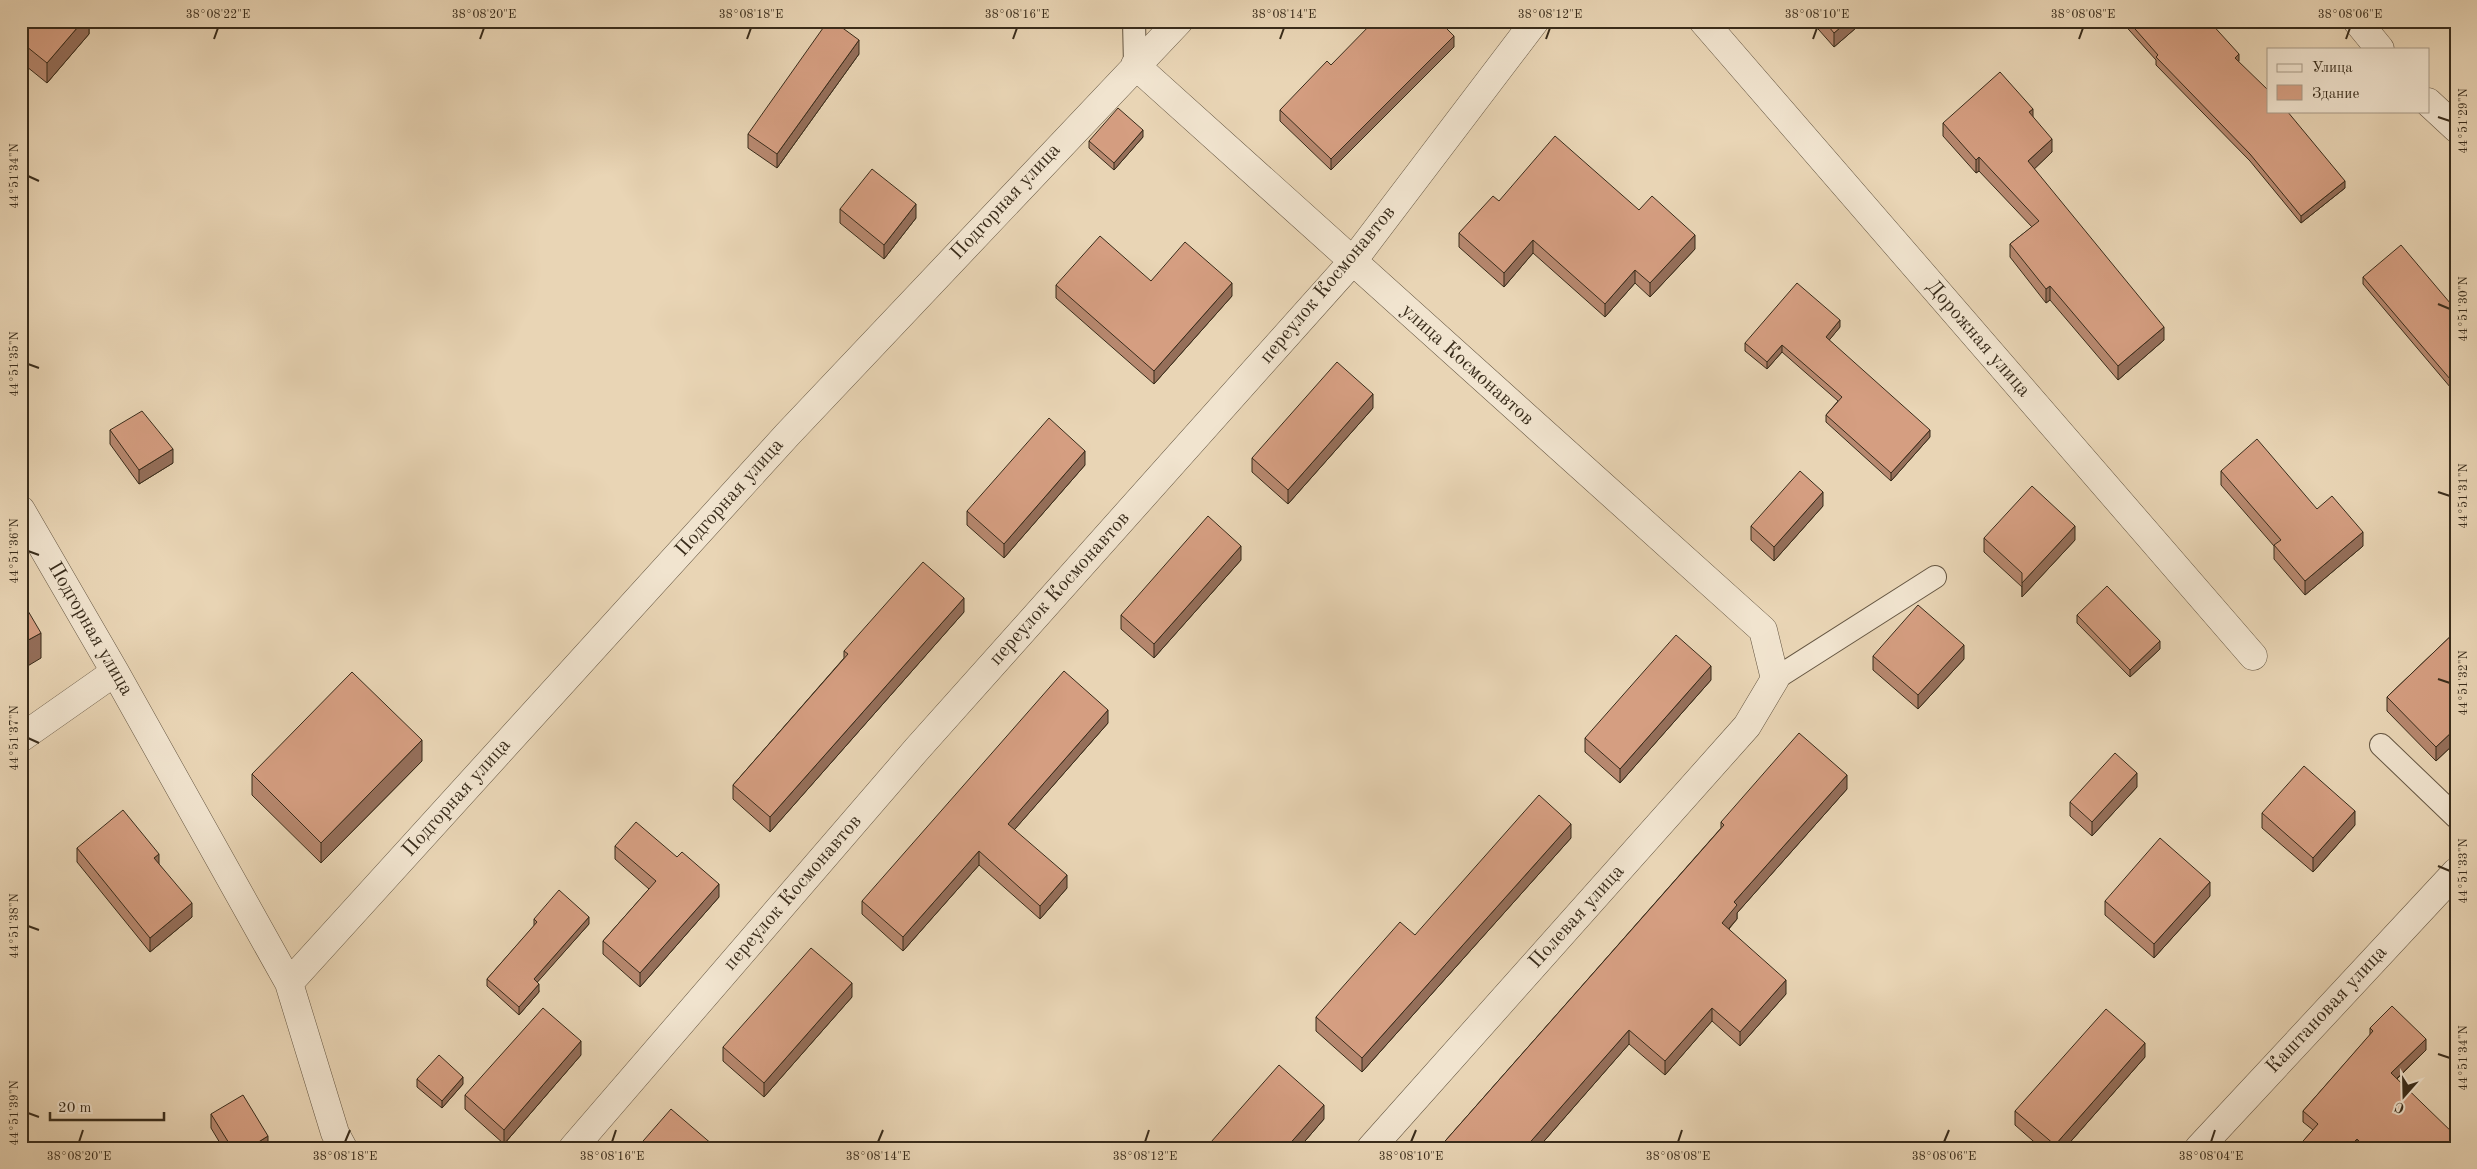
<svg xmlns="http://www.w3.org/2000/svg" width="2477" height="1169" viewBox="0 0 2477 1169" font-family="'Old Standard TT',serif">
<rect width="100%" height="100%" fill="#e9d5b5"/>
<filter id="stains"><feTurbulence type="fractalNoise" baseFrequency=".004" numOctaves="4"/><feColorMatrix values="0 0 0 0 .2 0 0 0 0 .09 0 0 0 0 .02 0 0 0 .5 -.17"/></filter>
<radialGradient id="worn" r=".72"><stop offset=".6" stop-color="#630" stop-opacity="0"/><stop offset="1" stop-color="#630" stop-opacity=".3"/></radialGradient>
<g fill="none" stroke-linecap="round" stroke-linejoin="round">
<!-- service casing -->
<g stroke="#655642" stroke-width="24">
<path id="service" d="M 1134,21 L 1135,65
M 1775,679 L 1935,577
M 2381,745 L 2456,817"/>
</g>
<!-- minor casing -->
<g stroke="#655642" stroke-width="29">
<path id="minor" d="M 1703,21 L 2253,656
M 2357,21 L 2380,49
M 1135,65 L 1763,630 L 1775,679 L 1747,726 L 1371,1148
M 2428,102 L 2456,128
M 21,510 L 115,672 L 289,983 L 335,1133 L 343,1148
M 21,738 L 115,672
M 289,983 L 787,435 L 1179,21
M 573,1148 L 917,749 L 1352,262 L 1535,21
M 2199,1148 L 2456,872"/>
</g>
<!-- service -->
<use href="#service" stroke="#f1e4cf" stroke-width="22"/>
<!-- minor -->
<use href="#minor" stroke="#f1e4cf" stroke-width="28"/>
</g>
<!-- wall -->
<path fill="#b7886f" stroke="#392c1b" d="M 21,21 L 89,21 L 89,34 L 47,83 L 21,62 Z
M 1811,21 L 1864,21 L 1834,47 Z
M 2121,21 L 2209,21 L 2239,62 L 2345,188 L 2301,223 L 2250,161 L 2156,65 L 2156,60 Z
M 1454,47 L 1331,170 L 1280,121 L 1280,110 L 1331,65 Z
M 859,54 L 777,168 L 748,148 L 748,134 Z
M 2033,117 L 2052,152 L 2034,169 L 2164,340 L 2118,380 L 2050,300 L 2046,303 L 2010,257 L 2010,244 L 2032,227 L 1979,171 L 1976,173 L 1943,136 L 1943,123 Z
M 1143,137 L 1114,170 L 1089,148 L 1089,141 Z
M 1499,201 L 1639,210 L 1695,249 L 1650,297 L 1635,283 L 1605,317 L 1533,253 L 1504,287 L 1459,247 L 1459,233 Z
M 840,209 L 916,218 L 884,259 L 840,223 Z
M 2363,277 L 2456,310 L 2456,394 L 2363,284 Z
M 1151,281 L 1232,296 L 1154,384 L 1056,298 L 1056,285 Z
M 1840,327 L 1829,340 L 1930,437 L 1891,481 L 1826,422 L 1826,415 L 1838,401 L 1782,352 L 1767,369 L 1745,351 L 1745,343 Z
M 1373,408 L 1288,504 L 1252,472 L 1252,458 Z
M 110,430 L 173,463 L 139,484 L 110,444 Z
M 1085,465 L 1004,558 L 967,525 L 967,511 Z
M 2221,471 L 2317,509 L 2363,546 L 2305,595 L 2274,559 L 2274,546 L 2221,485 Z
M 1823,506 L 1774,561 L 1751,540 L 1751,526 Z
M 1984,538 L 2075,540 L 2022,597 L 2022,587 L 1984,552 Z
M 1241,560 L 1154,658 L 1121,629 L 1121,615 Z
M 964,612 L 770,832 L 733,799 L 733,785 L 844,658 L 844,651 Z
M 2077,615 L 2160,649 L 2130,677 L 2077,623 Z
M 2456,631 L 2456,742 L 2436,761 L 2387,711 L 2387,697 Z
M 1873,656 L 1964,659 L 1918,709 L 1873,670 Z
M 1711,680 L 1620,783 L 1585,752 L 1585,738 Z
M 1108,723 L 1014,830 L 1067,888 L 1040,919 L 979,865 L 903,951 L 862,914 L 862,901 Z
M 422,761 L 321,863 L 252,795 L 252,774 Z
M 2137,787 L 2092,836 L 2070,816 L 2070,802 Z
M 1847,789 L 1737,913 L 1737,919 L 1729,929 L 1786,994 L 1740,1046 L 1712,1021 L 1665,1075 L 1629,1044 L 1538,1148 L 1439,1148 L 1721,828 L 1721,822 Z
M 2262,813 L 2355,825 L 2313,872 L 2262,828 Z
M 1571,838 L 1362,1072 L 1316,1031 L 1316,1017 Z
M 615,846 L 677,857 L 719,897 L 640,987 L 603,954 L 603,941 L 649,889 L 615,859 Z
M 77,848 L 159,864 L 192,917 L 150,952 L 77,862 Z
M 2210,896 L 2154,958 L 2105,915 L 2105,901 Z
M 534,919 L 589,924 L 537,982 L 539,992 L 519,1015 L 487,986 L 487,979 L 534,926 Z
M 852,997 L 764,1097 L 723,1061 L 723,1047 Z
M 2370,1028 L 2426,1050 L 2397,1079 L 2456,1148 L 2297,1148 L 2313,1130 L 2303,1122 L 2303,1111 L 2370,1035 Z
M 581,1055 L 504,1144 L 465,1109 L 465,1095 Z
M 2145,1057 L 2065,1148 L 2041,1148 L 2015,1125 L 2015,1111 Z
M 417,1079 L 463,1084 L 442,1108 L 417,1087 Z
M 211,1114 L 268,1148 L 223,1148 L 211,1128 Z
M 1324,1119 L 1299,1148 L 1211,1148 L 1211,1142 Z"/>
<!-- shaded-wall -->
<path fill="#956f5a" stroke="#392c1b" d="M 83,21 L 89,21 L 89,34 L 47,83 L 47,63 Z
M 1848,21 L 1864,21 L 1834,47 L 1834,33 Z
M 1454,36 L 1454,47 L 1331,170 L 1331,159 Z
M 859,40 L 859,54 L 777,168 L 777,154 Z
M 2239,54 L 2239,61 L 2235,65 L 2235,58 Z
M 2033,109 L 2033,122 L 2029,112 Z
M 1143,130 L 1143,137 L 1114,170 L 1114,163 Z
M 2052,139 L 2052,152 L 2028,175 L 2028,161 Z
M 1979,157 L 1979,171 L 1976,173 L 1976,160 Z
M 2345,181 L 2345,188 L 2301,223 L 2301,216 Z
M 916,204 L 916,218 L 884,259 L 884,245 Z
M 1695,235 L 1695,249 L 1650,297 L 1650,283 Z
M 1533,240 L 1533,253 L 1504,287 L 1504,273 Z
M 1635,270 L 1635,283 L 1605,317 L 1605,304 Z
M 1232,283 L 1232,296 L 1154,384 L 1154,371 Z
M 2050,286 L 2050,300 L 2046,303 L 2046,289 Z
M 1840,320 L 1840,327 L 1826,344 L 1826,337 Z
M 2164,327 L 2164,340 L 2118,380 L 2118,366 Z
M 1782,345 L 1782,352 L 1767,369 L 1767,362 Z
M 1373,394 L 1373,408 L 1288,504 L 1288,490 Z
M 1930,430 L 1930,437 L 1891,481 L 1891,473 Z
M 173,449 L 173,463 L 139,484 L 139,470 Z
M 1085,451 L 1085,465 L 1004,558 L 1004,544 Z
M 1823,492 L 1823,506 L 1774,561 L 1774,547 Z
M 2075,526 L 2075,540 L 2022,597 L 2022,583 Z
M 2363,532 L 2363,546 L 2305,595 L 2305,581 Z
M 1241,546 L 1241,560 L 1154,658 L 1154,644 Z
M 964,598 L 964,612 L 770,832 L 770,817 Z
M 41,633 L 41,658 L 21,670 L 21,644 Z
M 2160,641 L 2160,649 L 2130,677 L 2130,670 Z
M 1964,645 L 1964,659 L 1918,709 L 1918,695 Z
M 1711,666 L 1711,680 L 1620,783 L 1620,769 Z
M 1108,710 L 1108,723 L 1008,837 L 1008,824 Z
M 2456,728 L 2456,742 L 2436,761 L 2436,747 Z
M 422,740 L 422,761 L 321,863 L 321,843 Z
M 2137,773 L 2137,787 L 2092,836 L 2092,822 Z
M 1847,775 L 1847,789 L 1737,913 L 1737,919 L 1722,936 L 1722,923 L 1734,902 Z
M 2355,811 L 2355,825 L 2313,872 L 2313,858 Z
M 1571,824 L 1571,838 L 1362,1072 L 1362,1058 Z
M 979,851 L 979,865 L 903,951 L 903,937 Z
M 159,854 L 159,868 L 154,858 Z
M 1067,875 L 1067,888 L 1040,919 L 1040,906 Z
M 2210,882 L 2210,896 L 2154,958 L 2154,944 Z
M 719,884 L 719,897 L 640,987 L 640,973 Z
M 192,903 L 192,917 L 150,952 L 150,938 Z
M 589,917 L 589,924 L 534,986 L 534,979 Z
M 26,936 L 26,950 L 21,954 L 21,940 Z
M 1786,980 L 1786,994 L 1740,1046 L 1740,1032 Z
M 852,983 L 852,997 L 764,1097 L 764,1083 Z
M 539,984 L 539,992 L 519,1015 L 519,1007 Z
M 1712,1008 L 1712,1021 L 1665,1075 L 1665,1061 Z
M 1629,1030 L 1629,1044 L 1538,1148 L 1525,1148 Z
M 2426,1039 L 2426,1050 L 2391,1084 L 2391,1073 Z
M 581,1041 L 581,1055 L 504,1144 L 504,1130 Z
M 2145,1043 L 2145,1057 L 2065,1148 L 2055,1148 L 2055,1145 Z
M 463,1077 L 463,1084 L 442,1108 L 442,1101 Z
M 1324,1105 L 1324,1119 L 1299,1148 L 1286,1148 Z
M 268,1136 L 268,1148 L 249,1148 Z
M 2357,1139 L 2357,1148 L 2348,1148 Z"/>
<!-- building -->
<path fill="#d59e81" stroke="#392c1b" d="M 21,21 L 83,21 L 47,63 L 21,42 Z
M 828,21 L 833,21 L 859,40 L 777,154 L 748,134 Z
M 1374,21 L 1439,21 L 1454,36 L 1331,159 L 1280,110 L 1327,61 L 1331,65 Z
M 1824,21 L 1848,21 L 1834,33 Z
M 2128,21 L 2209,21 L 2239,54 L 2235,58 L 2268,90 L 2268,111 L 2287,111 L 2345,181 L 2301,216 L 2250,154 L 2156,57 L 2158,55 Z
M 2000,72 L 2033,109 L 2029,112 L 2052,139 L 2028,161 L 2164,327 L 2118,366 L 2050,286 L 2046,289 L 2010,244 L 2039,221 L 1979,157 L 1976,160 L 1943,123 Z
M 1118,108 L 1143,130 L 1114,163 L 1089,141 Z
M 1555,136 L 1639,210 L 1652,196 L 1695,235 L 1650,283 L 1635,270 L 1605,304 L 1533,240 L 1504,273 L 1459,233 L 1493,196 L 1499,201 Z
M 872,169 L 916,204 L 884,245 L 840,209 Z
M 1100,236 L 1151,281 L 1185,242 L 1232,283 L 1154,371 L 1056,285 Z
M 2401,245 L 2456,310 L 2456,386 L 2363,277 Z
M 1797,283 L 1840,320 L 1826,337 L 1930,430 L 1891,473 L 1826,415 L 1842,397 L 1782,345 L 1767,362 L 1745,343 Z
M 1337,362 L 1373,394 L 1288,490 L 1252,458 Z
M 142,411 L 173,449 L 139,470 L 110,430 Z
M 1049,418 L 1085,451 L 1004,544 L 967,511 Z
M 2257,439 L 2317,509 L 2332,496 L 2363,532 L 2305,581 L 2274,545 L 2281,540 L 2221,471 Z
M 1800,471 L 1823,492 L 1774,547 L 1751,526 Z
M 2032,486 L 2075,526 L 2022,583 L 2022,573 L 1984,538 Z
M 1208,516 L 1241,546 L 1154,644 L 1121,615 Z
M 923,562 L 964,598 L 770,817 L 733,785 L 848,654 L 844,651 Z
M 2107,586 L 2160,641 L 2130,670 L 2077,615 Z
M 21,599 L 41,633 L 21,644 Z
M 1918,605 L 1964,645 L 1918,695 L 1873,656 Z
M 2456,631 L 2456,728 L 2436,747 L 2387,697 Z
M 1676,635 L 1711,666 L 1620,769 L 1585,738 Z
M 1064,671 L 1108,710 L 1008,824 L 1067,875 L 1040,906 L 979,851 L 903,937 L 862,901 Z
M 352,672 L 422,740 L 321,843 L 252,774 Z
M 1799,733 L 1847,775 L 1734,902 L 1737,905 L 1722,923 L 1786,980 L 1740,1032 L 1712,1008 L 1665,1061 L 1629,1030 L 1525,1148 L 1439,1148 L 1724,825 L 1721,822 Z
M 2115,753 L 2137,773 L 2092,822 L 2070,802 Z
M 2304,766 L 2355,811 L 2313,858 L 2262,813 Z
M 1539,795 L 1571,824 L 1362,1058 L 1316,1017 L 1400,922 L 1415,935 Z
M 123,810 L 159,854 L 154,858 L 192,903 L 150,938 L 77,848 Z
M 636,822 L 677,857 L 682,852 L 719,884 L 640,973 L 603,941 L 656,881 L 615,846 Z
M 2160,838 L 2210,882 L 2154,944 L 2105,901 Z
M 559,890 L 589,917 L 534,979 L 539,984 L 519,1007 L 487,979 L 537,922 L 534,919 Z
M 21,931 L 26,936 L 21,940 Z
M 811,948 L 852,983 L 764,1083 L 723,1047 Z
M 2392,1006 L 2426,1039 L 2391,1073 L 2456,1136 L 2456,1148 L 2366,1148 L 2357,1139 L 2348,1148 L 2297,1148 L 2318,1124 L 2303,1111 L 2373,1031 L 2370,1028 Z
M 543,1008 L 581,1041 L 504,1130 L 465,1095 Z
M 2106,1009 L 2145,1043 L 2055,1145 L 2015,1111 Z
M 439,1055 L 463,1077 L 442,1101 L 417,1079 Z
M 1279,1065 L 1324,1105 L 1286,1148 L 1218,1148 L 1211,1142 Z
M 243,1095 L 268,1136 L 249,1148 L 232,1148 L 211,1114 Z
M 671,1109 L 713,1145 L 710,1148 L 637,1148 Z"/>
<!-- ticks -->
<path fill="none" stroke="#392c1b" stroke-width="2" d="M 214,39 L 218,28M 480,39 L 484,28M 747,39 L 751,28M 1013,39 L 1017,28M 1280,39 L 1284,28M 1546,39 L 1550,28M 1813,39 L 1817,28M 2079,39 L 2083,28M 2346,39 L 2350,28M 2438,117 L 2450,121M 28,176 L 39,181M 2438,304 L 2450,309M 28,364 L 39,368M 2438,492 L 2450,496M 28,551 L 39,555M 2438,679 L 2450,683M 28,738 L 39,743M 2438,866 L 2450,871M 28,926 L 39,930M 2438,1054 L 2450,1058M 28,1113 L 39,1117M 79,1142 L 83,1130M 345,1142 L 350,1130M 612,1142 L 616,1130M 878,1142 L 883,1130M 1145,1142 L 1149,1130M 1411,1142 L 1416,1130M 1678,1142 L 1682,1130M 1944,1142 L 1949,1130M 2211,1142 L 2215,1130"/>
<g text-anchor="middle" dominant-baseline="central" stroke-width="4" stroke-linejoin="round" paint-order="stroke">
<!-- street labels -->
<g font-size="20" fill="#392c1b" stroke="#f1e4cf">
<text transform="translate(1006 202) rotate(-47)">Подгорная улица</text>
<text transform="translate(1328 285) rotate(-50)">переулок Космонавтов</text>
<text transform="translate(1978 339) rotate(49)">Дорожная улица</text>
<text transform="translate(1467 365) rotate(42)">улица Космонавтов</text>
<text transform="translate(730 498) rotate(-48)">Подгорная улица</text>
<text transform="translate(1060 589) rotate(-48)">переулок Космонавтов</text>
<text transform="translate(90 629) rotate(60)">Подгорная улица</text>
<text transform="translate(457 798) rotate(-48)">Подгорная улица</text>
<text transform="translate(793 893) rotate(-49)">переулок Космонавтов</text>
<text transform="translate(1577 917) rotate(-48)">Полевая улица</text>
<text transform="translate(2327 1010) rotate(-47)">Каштановая улица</text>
</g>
</g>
<!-- margin -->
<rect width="2477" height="1169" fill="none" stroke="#e9d5b5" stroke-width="55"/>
<!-- legend -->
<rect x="2267" y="48" width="162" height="65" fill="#f1e4cf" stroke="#a79a87"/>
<rect x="2277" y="64" width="25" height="8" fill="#f1e4cf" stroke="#a79a87"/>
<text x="2312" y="72" font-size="15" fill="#392c1b">Улица</text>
<rect x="2277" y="85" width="25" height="15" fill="#d59e81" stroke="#a79a87"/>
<text x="2312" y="98" font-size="15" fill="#392c1b">Здание</text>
<!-- north arrow -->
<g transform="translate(2404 1096) rotate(200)" stroke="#f1e4cf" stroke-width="4" paint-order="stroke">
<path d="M0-4L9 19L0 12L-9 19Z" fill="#392c1b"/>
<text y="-8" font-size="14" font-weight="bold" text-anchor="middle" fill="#392c1b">С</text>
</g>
<!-- scale -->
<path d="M50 1112v8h114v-8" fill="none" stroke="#392c1b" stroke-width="2.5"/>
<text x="58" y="1112" font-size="15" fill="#392c1b" stroke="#f1e4cf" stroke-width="4" paint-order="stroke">20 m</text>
<rect x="28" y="28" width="2422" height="1114" fill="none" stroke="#392c1b" stroke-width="2"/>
<g font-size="12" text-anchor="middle" fill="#392c1b">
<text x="218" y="18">38°08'22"E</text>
<text x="484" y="18">38°08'20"E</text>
<text x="751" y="18">38°08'18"E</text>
<text x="1017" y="18">38°08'16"E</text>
<text x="1284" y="18">38°08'14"E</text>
<text x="1550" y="18">38°08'12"E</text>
<text x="1817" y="18">38°08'10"E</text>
<text x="2083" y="18">38°08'08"E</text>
<text x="2350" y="18">38°08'06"E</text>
<text transform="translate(2463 121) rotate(-90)" y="4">44°51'29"N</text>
<text transform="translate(14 176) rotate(-90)" y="4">44°51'34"N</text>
<text transform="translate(2463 309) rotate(-90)" y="4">44°51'30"N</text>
<text transform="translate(14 364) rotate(-90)" y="4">44°51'35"N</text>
<text transform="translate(2463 496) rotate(-90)" y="4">44°51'31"N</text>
<text transform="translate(14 551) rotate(-90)" y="4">44°51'36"N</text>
<text transform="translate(2463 683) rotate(-90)" y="4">44°51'32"N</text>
<text transform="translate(14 738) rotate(-90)" y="4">44°51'37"N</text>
<text transform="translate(2463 871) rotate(-90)" y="4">44°51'33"N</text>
<text transform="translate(14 926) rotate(-90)" y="4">44°51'38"N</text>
<text transform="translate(2463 1058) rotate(-90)" y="4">44°51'34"N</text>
<text transform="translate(14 1113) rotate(-90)" y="4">44°51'39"N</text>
<text x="79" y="1160">38°08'20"E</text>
<text x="345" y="1160">38°08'18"E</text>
<text x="612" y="1160">38°08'16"E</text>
<text x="878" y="1160">38°08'14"E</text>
<text x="1145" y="1160">38°08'12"E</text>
<text x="1411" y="1160">38°08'10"E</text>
<text x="1678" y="1160">38°08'08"E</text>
<text x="1944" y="1160">38°08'06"E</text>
<text x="2211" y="1160">38°08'04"E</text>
</g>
<rect width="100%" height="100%" filter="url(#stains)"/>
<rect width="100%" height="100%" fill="url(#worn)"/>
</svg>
